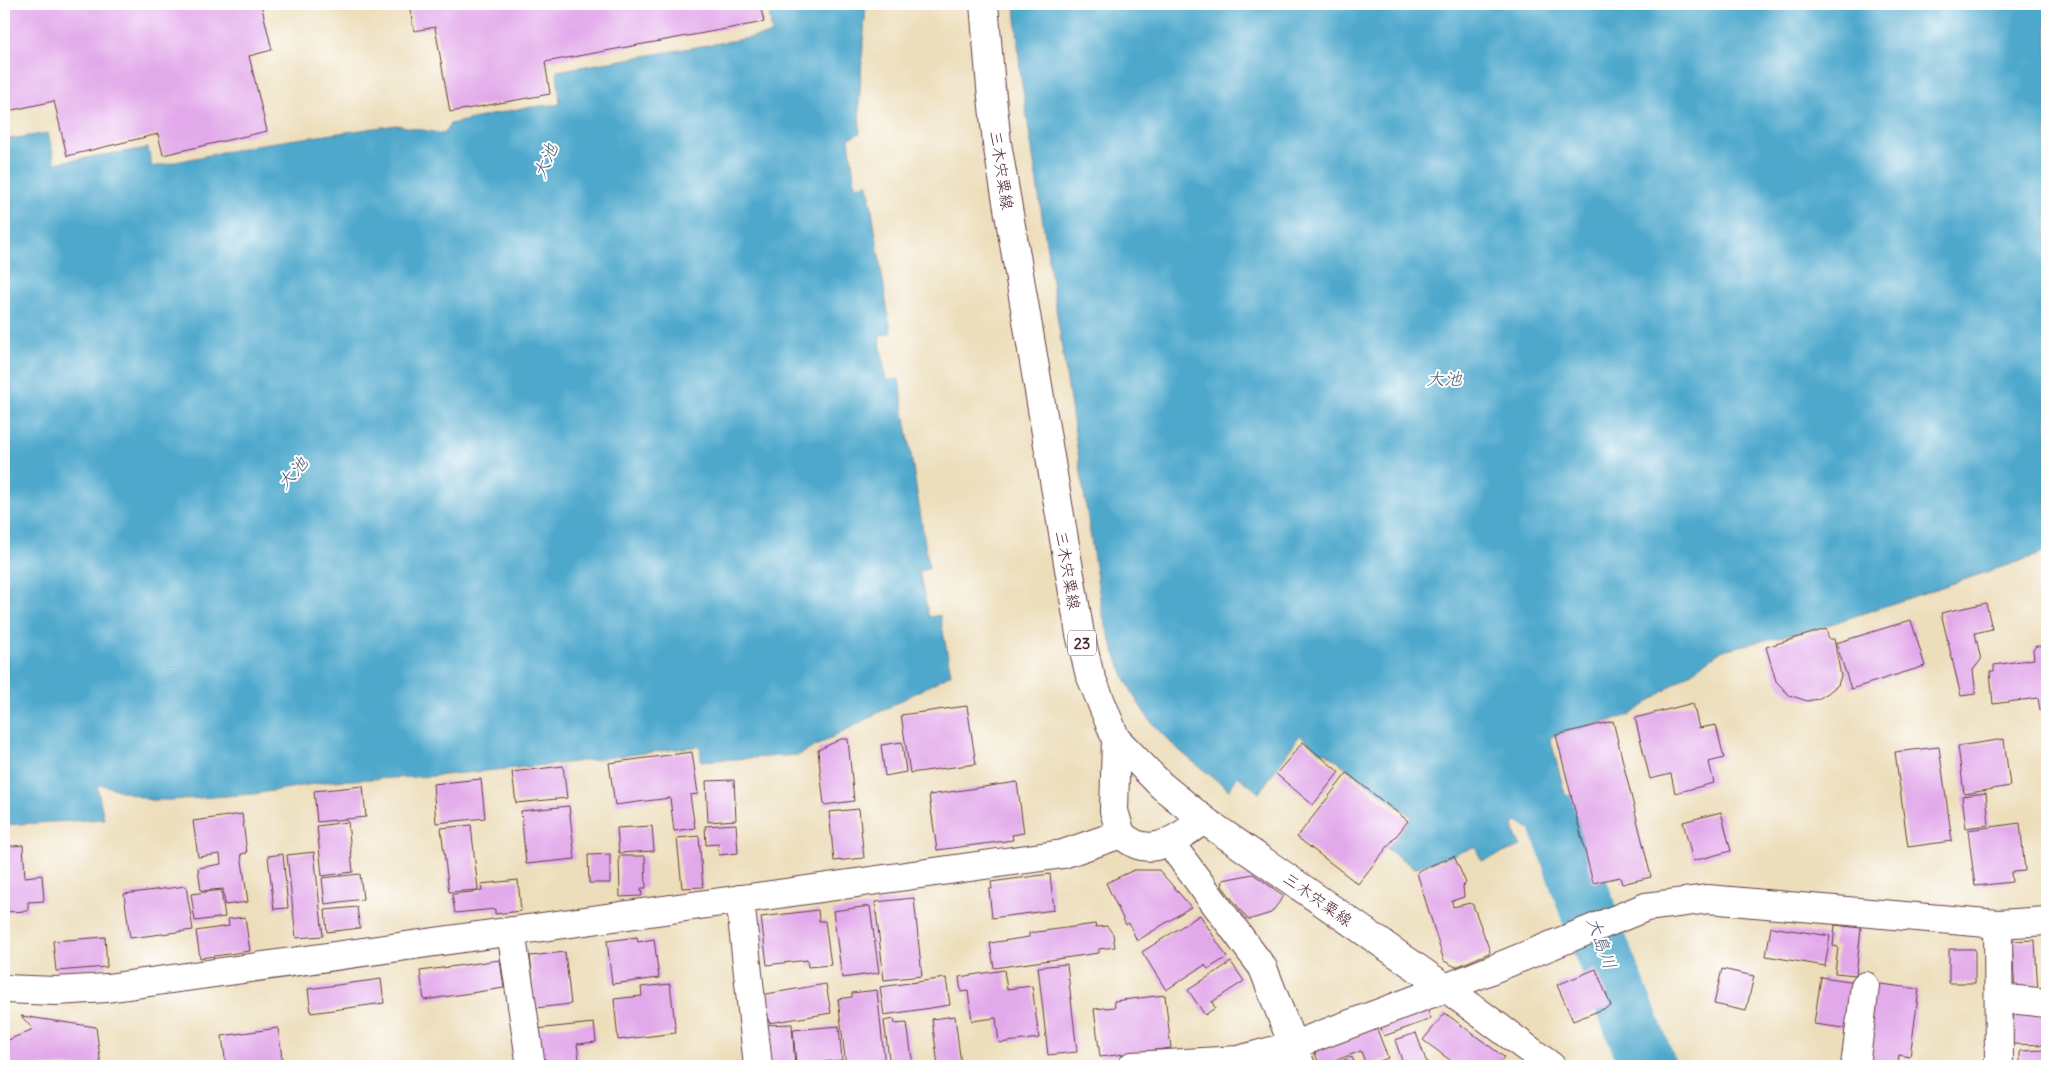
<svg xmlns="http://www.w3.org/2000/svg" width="2051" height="1070" viewBox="0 0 2051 1070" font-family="Delius,'Klee One',sans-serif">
<rect width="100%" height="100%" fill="#fff"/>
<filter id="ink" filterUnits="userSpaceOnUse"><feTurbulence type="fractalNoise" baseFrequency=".02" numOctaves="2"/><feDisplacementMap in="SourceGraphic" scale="10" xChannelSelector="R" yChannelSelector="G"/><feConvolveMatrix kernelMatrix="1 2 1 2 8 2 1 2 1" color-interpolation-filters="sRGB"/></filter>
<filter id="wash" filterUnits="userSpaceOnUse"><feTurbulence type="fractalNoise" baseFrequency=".0096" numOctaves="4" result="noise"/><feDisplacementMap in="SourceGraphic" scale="20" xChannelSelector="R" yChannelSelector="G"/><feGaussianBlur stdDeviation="1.12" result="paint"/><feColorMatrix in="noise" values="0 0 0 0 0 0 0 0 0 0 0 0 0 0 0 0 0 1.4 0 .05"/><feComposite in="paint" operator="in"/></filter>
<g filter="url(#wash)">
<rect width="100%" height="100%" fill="#eddebb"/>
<!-- water -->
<path fill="#4ea8cc" stroke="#4c647c" d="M 768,4 L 866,4 L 859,103 L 860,133 L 849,138 L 855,186 L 868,184 L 891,333 L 879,336 L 886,380 L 899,379 L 929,569 L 919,571 L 929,617 L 940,615 L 951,674 L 799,755 L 701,761 L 700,746 L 567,763 L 434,776 L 331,781 L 254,794 L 170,800 L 150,800 L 103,785 L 97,786 L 104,819 L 4,825 L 4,140 L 48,133 L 55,163 L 148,148 L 152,167 L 262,144 L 396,125 L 444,134 L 450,124 L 522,108 L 560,104 L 557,71 L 772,34 Z
M 1015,4 L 2047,4 L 2047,552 L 1822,627 L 1723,650 L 1630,715 L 1550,737 L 1570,813 L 1528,829 L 1518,821 L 1513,825 L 1516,837 L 1521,846 L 1482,861 L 1475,847 L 1415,868 L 1387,849 L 1412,817 L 1325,752 L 1320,752 L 1300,735 L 1259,793 L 1238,776 L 1229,790 C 1203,769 1175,750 1153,724 C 1127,692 1113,651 1102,612 L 1020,71 Z"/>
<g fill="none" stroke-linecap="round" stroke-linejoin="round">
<!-- river -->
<path stroke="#4ea8cc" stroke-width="56" d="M 1556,820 L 1600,945 L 1648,1066"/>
</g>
<g id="blocks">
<!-- building -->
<path fill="#e2a9ea" d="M 4,4 L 261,4 L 272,50 L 249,56 L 267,131 L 163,155 L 158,134 L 67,156 L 54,101 L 4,112 Z
M 409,4 L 760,4 L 764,22 L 545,62 L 550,94 L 450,112 L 435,27 L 414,31 Z
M 1986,603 L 1992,629 L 1975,633 L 1981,660 L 1973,670 L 1976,694 L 1961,696 L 1941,613 Z
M 1911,620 L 1925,666 L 1851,689 L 1836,643 Z
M 1826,629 L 1829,639 L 1834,639 L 1841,676 L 1838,685 L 1828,693 L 1818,699 L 1807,701 L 1789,695 L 1776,681 L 1766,647 Z
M 2036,646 L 2041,646 L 2047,649 L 2047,709 L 2040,710 L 2038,698 L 1993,704 L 1990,671 L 1994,671 L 1994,665 L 2034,659 L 2033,650 Z
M 1693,703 L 1699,728 L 1716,725 L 1724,758 L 1709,762 L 1714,783 L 1675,793 L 1671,774 L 1650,779 L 1635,718 Z
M 967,706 L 976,764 L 910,773 L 901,715 Z
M 1613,721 L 1651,877 L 1622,884 L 1620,877 L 1593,883 L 1556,735 Z
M 841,739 L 848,739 L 854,801 L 824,805 L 818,750 Z
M 2004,739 L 2010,786 L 1964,794 L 1958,746 Z
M 902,742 L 906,772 L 885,776 L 881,745 Z
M 1303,742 L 1339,772 L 1313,805 L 1276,774 Z
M 1939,747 L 1952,841 L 1908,847 L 1895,752 Z
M 692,752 L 698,794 L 690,795 L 695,828 L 674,831 L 670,798 L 615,805 L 609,763 Z
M 563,766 L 567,798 L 516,803 L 512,772 Z
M 1347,773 L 1408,821 L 1358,884 L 1297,837 Z
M 481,779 L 485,818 L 436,823 L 433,784 Z
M 734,780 L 736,820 L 708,822 L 706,781 Z
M 1017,782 L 1024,833 L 1012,835 L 1013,840 L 937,850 L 929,795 Z
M 363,786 L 366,817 L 317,822 L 314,791 Z
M 1986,793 L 1989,825 L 1966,828 L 1962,796 Z
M 569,806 L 575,859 L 526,864 L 521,811 Z
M 859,809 L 864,858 L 834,861 L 829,812 Z
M 1721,812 L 1731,851 L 1693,861 L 1683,822 Z
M 242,814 L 247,853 L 241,854 L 248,902 L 225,905 L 223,889 L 201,891 L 198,868 L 221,864 L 220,854 L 198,857 L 193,821 Z
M 348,822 L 353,872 L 322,876 L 317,826 Z
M 2020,823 L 2025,871 L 2011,872 L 2012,882 L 1975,886 L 1968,830 Z
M 736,824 L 738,853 L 719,855 L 718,844 L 706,845 L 705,826 Z
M 471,825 L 478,890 L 449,892 L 441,828 Z
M 652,826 L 654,851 L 619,853 L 617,828 Z
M 699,836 L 703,887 L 682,888 L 677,838 Z
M 23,845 L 25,877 L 42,875 L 44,901 L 28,902 L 28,911 L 4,912 L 4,847 Z
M 314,852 L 323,936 L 296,938 L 287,855 Z
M 283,854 L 288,908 L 274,909 L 268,856 Z
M 610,854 L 610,883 L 589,883 L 588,855 Z
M 619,856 L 645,856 L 646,888 L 641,888 L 642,896 L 620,897 Z
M 1454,856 L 1466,883 L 1463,886 L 1464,897 L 1452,901 L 1453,907 L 1470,903 L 1473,905 L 1490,951 L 1489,953 L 1456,967 L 1444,961 L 1417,873 L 1420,870 Z
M 1134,870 L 1159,870 L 1191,907 L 1137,941 L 1129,923 L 1126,925 L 1106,883 Z
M 360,874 L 363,899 L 325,904 L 322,878 Z
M 1050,874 L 1054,910 L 992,918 L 989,889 L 992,889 L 991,882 Z
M 1253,874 L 1284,896 L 1271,913 L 1248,920 L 1222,886 L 1223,880 Z
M 518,880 L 521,911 L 495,914 L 495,909 L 455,913 L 452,894 L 482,891 L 481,884 Z
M 186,886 L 193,930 L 130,938 L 124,894 Z
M 221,890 L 225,917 L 195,921 L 191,894 Z
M 914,898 L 922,976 L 884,980 L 875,902 Z
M 870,906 L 879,973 L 842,978 L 833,911 Z
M 357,907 L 360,928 L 327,932 L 325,910 Z
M 818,910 L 819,921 L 825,921 L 831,965 L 808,967 L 807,960 L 767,965 L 761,917 Z
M 1200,915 L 1227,957 L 1208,969 L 1205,965 L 1166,990 L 1142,952 Z
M 245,917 L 250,951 L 200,958 L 196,931 L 229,926 L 228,919 Z
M 1095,924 L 1096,927 L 1107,926 L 1113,934 L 1115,947 L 1099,949 L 1099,953 L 994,968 L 990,943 L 1029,937 L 1029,933 Z
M 1835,925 L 1861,928 L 1856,975 L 1835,973 L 1838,947 L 1833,946 Z
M 1771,927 L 1830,936 L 1825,966 L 1766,956 Z
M 105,937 L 107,967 L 56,971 L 53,941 Z
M 637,937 L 638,942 L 654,939 L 659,978 L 612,984 L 607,941 Z
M 2035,940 L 2038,994 L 2015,995 L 2012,941 Z
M 1949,949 L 1975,949 L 1975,983 L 1949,983 Z
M 565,952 L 571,1004 L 536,1008 L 530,956 Z
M 500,960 L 504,988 L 424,1000 L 420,971 Z
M 1231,962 L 1244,981 L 1212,1002 L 1215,1008 L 1205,1015 L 1188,990 Z
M 1067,964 L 1077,1052 L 1048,1055 L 1038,967 Z
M 1596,969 L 1611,1006 L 1573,1021 L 1557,985 Z
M 1722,969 L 1754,976 L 1746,1011 L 1714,1004 Z
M 1004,970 L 1007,989 L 1032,986 L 1039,1038 L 999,1043 L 996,1018 L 972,1021 L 968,991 L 961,992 L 959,977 Z
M 1821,977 L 1857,982 L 1851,1029 L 1814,1024 Z
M 946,978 L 950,1005 L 884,1015 L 880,987 Z
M 381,979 L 384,1003 L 311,1013 L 308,989 Z
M 1873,983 L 1919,989 L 1910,1057 L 1899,1055 L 1898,1066 L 1860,1066 Z
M 670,984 L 676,1033 L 618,1040 L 614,999 L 642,996 L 641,987 Z
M 826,984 L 831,1013 L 769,1023 L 768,1014 L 763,1014 L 760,995 Z
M 877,990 L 885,1066 L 846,1066 L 838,999 L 852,997 L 852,993 Z
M 1165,995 L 1171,1048 L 1100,1057 L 1094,1009 L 1115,1007 L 1114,1001 Z
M 1425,1003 L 1431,1019 L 1384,1036 L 1378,1020 Z
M 2014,1010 L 2047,1013 L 2047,1045 L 2010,1044 Z
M 1445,1013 L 1504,1057 L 1497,1066 L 1458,1066 L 1423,1040 Z
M 21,1016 L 96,1027 L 101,1066 L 4,1066 L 4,1042 L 33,1029 Z
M 955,1016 L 961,1065 L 938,1066 L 932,1019 Z
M 894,1019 L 895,1024 L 907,1023 L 913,1066 L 890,1066 L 884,1021 Z
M 1374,1021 L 1388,1058 L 1366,1066 L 1361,1051 L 1320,1066 L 1311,1044 Z
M 594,1023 L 596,1042 L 577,1044 L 580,1066 L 540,1066 L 535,1029 Z
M 792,1024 L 795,1066 L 767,1066 L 764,1025 Z
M 839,1026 L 842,1060 L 823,1062 L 823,1066 L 796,1066 L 793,1030 Z
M 278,1028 L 283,1066 L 226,1066 L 222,1036 Z
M 1416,1033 L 1428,1066 L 1404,1066 L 1395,1040 Z
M 2047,1050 L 2047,1066 L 2020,1066 L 2020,1051 Z
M 1352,1057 L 1356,1066 L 1327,1066 Z"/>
</g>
</g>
<g filter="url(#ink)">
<use href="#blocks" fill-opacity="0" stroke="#623c41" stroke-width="1"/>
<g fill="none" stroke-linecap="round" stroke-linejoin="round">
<!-- minor casing -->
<g stroke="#623c41" stroke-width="30">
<path id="minor" d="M 1116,739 L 1114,811 L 1121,834
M 1170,843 L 1263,968 L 1301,1066
M 740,899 L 758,1066
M 1998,924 L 1999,1066
M 511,931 L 531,1066
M 4,989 L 56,991 L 107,988 L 1063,854 L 1121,834 C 1150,862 1177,838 1204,820
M 1999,998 L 2047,1003
M 1132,1066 L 1238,1060 L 1294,1045 L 1446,988 L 1646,907 L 1708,899 L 1998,924 L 2047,921
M 1855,1066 L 1865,986"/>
</g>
<!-- major casing -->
<g stroke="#623c41" stroke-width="30">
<path id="major" d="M 984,4 L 991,88 L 997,143 L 1080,634 L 1089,672 L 1116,739 L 1162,786 L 1204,820 L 1446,988 L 1551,1066"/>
</g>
<!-- minor -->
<use href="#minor" stroke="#fff" stroke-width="28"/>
<!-- major -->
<use href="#major" stroke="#fff" stroke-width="28"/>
</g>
</g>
<g text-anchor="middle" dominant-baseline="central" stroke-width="4" stroke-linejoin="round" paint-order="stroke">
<!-- shield labels -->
<rect fill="#fff" stroke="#80626b" stroke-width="1" x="1068" y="630.5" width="28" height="25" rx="4"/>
<g font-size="15" font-weight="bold" fill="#4a1f2b">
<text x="1082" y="643">23</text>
</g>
<!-- street labels -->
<g font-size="16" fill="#4a1f2b" stroke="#fff">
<text transform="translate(1002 170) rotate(81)">三木宍粟線</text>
<text transform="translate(1068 570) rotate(80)">三木宍粟線</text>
<text transform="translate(1318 899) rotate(35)">三木宍粟線</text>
</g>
<!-- water labels -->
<g font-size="18" font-style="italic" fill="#4c5d73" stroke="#fff">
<text transform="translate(545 161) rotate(-67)">大池</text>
<text x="1444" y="378">大池</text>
<text transform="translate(292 473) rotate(-49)">大池</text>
<text transform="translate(1602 943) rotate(70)">大島川</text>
</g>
</g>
<!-- margin -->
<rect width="2051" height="1070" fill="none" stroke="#fff" stroke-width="20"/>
</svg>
